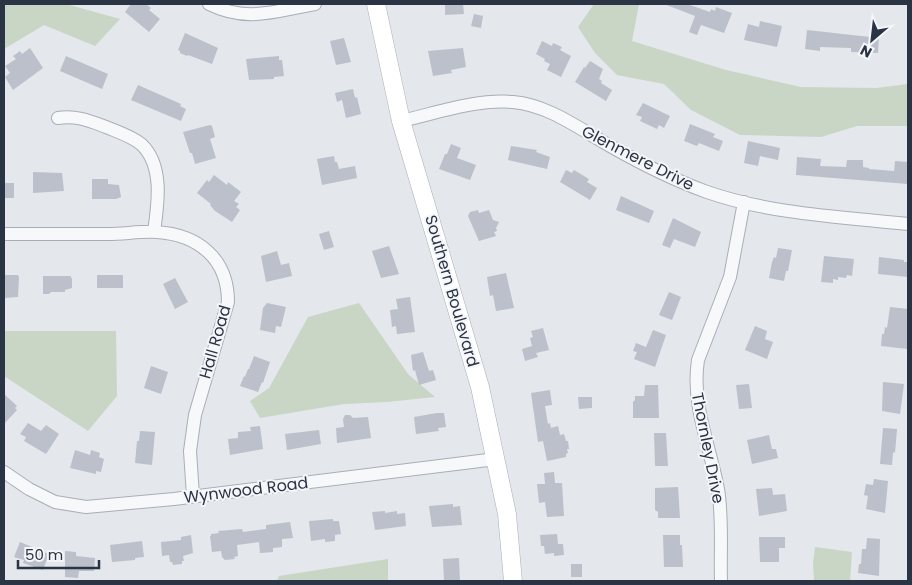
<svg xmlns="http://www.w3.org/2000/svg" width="912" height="585" viewBox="0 0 912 585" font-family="Poppins,sans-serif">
<rect width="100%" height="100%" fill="#e4e7ec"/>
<!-- green -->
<path fill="#c9d6c5" d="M 4,4 L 66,4 L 120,19 L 95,46 L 44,25 L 4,49 Z
M 594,4 L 639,4 L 632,41 L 726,70 L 801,87 L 876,88 L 908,84 L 908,126 L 857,126 L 821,137 L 740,135 L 691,110 L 664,84 L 617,75 L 595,53 L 578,27 Z
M 359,303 L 408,374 L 435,397 L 387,402 L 344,404 L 260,418 L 250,401 L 269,388 L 308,317 Z
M 4,331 L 116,331 L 117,396 L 88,431 L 4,376 Z
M 815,547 L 852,552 L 850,581 L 814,581 L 813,563 Z
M 388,559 L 388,581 L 277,581 L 279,576 Z"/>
<!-- building -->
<path fill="#bbc0ca" d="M 131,4 L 146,4 L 151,8 L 149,10 L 160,19 L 149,32 L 125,12 Z
M 445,4 L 463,4 L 464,14 L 445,15 Z
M 664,4 L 687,4 L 710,12 L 711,9 L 715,11 L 716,7 L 732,13 L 724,33 L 701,25 L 697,35 L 689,32 L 695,16 Z
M 474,14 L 483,16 L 481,28 L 471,26 Z
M 760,21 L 782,26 L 777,47 L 744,40 L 748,24 L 759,27 Z
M 807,30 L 879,38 L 878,53 L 851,52 L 851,48 L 820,47 L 820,51 L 805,49 Z
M 185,33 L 218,48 L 212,64 L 188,55 L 187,56 L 180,53 L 180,51 L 178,50 Z
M 344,38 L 351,62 L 336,65 L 330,41 Z
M 542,41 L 552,46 L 553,43 L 562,47 L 560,50 L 571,56 L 561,77 L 547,70 L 550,64 L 544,61 L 545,59 L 536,54 Z
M 30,48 L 43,68 L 13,90 L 5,77 L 10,73 L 5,66 L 16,59 L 13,56 L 20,51 L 22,54 Z
M 463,48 L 466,67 L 451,70 L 452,73 L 433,76 L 428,51 Z
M 66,56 L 108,74 L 102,89 L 60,71 Z
M 279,56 L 279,60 L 282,60 L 284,76 L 274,77 L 274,79 L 249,80 L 246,59 Z
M 590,61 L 603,69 L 599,79 L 602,81 L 601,83 L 612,90 L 606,101 L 575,82 L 584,67 L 585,68 Z
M 138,85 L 181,104 L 180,106 L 186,109 L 181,121 L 131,100 Z
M 353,89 L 355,98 L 357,97 L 361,114 L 346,118 L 342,100 L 337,102 L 335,93 Z
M 643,103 L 670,116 L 664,128 L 659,125 L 657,129 L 640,121 L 642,117 L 636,115 Z
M 690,124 L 715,134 L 713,137 L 723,141 L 719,151 L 699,143 L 697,146 L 684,141 Z
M 210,125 L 212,126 L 215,137 L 210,139 L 216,158 L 195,164 L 192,153 L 190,153 L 183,132 Z
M 748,141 L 780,148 L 778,160 L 760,156 L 758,166 L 744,163 Z
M 451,144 L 461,148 L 457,158 L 476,165 L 470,180 L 439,169 L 445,154 L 447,154 Z
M 511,146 L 537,150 L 536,152 L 550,157 L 547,169 L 508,160 Z
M 334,156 L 335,162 L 337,162 L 339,169 L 355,166 L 357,178 L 322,185 L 317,159 Z
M 797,157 L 821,159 L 820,166 L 846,167 L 847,160 L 863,160 L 863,167 L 869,168 L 869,169 L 894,171 L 895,161 L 908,162 L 908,184 L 796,175 Z
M 566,170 L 572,173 L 574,170 L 589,179 L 587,182 L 597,188 L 590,200 L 560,182 Z
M 33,172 L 62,173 L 64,191 L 33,193 Z
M 214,175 L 227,185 L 228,182 L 241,192 L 234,201 L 239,204 L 236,207 L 240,210 L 232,222 L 215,211 L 210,205 L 211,204 L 197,193 L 207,180 L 209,182 Z
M 92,179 L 108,179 L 108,184 L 119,185 L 121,197 L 116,199 L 92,199 Z
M 4,183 L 14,183 L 14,198 L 4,198 Z
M 621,196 L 654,211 L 649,223 L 616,210 Z
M 478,210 L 479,213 L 489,210 L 493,220 L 499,222 L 496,228 L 497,231 L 494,232 L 496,236 L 479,241 L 468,216 L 470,212 Z
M 673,218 L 701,232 L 695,247 L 674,239 L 670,248 L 662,245 Z
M 329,231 L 334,247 L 324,250 L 319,234 Z
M 389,246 L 399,274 L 381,278 L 372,251 Z
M 778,248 L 792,250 L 788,271 L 786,271 L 784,281 L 769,278 L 772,262 L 774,257 L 776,258 Z
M 277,251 L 281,265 L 289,263 L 292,276 L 266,282 L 261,256 Z
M 824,256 L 854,259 L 852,276 L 847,275 L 846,278 L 838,277 L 838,280 L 833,279 L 833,283 L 821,282 Z
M 879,257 L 904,260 L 904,262 L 908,262 L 908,277 L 878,274 Z
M 506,273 L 514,308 L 496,311 L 493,295 L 490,296 L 487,277 Z
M 4,275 L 18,275 L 19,277 L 18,297 L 4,298 Z
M 97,275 L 123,275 L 123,288 L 97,288 Z
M 43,276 L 71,276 L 71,278 L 72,278 L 72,288 L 65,290 L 65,292 L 51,292 L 49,294 L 43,294 Z
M 175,278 L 188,302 L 175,309 L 163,284 Z
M 669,292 L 681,297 L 672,320 L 659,315 Z
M 410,297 L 415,332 L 397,334 L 396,326 L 392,327 L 390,310 L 398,309 L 396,299 Z
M 267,303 L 286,307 L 281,327 L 276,326 L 275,333 L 260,330 L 263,308 Z
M 890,307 L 908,309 L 907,349 L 881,346 L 882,334 L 884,334 L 885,327 L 887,328 Z
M 755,326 L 767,331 L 765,339 L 773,342 L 767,359 L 745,350 Z
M 543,328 L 549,350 L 536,353 L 538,357 L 525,361 L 522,349 L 532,346 L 530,338 L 533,337 L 531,331 Z
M 653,330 L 666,335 L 655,367 L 634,359 L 637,352 L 633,351 L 636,343 L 646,347 Z
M 423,352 L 429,371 L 433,370 L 436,380 L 419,385 L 415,370 L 413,371 L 411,355 Z
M 254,356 L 270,362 L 263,383 L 262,382 L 258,392 L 240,386 L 244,376 L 245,377 L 248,369 L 249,369 Z
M 151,366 L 168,372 L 161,394 L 144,388 Z
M 883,382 L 904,384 L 900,414 L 882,411 Z
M 749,384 L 752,408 L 739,409 L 736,385 Z
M 645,385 L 658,385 L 659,418 L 633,418 L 633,402 L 635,400 L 635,396 L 644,396 Z
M 550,390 L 552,405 L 545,406 L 548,424 L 550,423 L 551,428 L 558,426 L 560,435 L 564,434 L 566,441 L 568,441 L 569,449 L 567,449 L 568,453 L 566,454 L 566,457 L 547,461 L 543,441 L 538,442 L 531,393 Z
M 4,394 L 17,406 L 15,408 L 17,410 L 4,424 Z
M 578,397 L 592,397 L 592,408 L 579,409 Z
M 437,413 L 444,413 L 446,427 L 438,428 L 439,431 L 416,434 L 414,417 Z
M 345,415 L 350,415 L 353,418 L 368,417 L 371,438 L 337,443 L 336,428 L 344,427 L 343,419 Z
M 28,423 L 41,431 L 46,425 L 59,434 L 46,454 L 24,441 L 26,437 L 20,434 Z
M 260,426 L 263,449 L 230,455 L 228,439 L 238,438 L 238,432 L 251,431 L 250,427 Z
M 883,428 L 897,429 L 895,453 L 893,452 L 892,465 L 880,464 Z
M 319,430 L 321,444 L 287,450 L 285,434 Z
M 140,431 L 155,432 L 152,465 L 135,463 L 137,441 L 139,441 Z
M 654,433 L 666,433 L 668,466 L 655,466 Z
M 769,435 L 772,449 L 776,449 L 778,458 L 752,464 L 747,440 Z
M 75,450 L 90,455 L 91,450 L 100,453 L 99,457 L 104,459 L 101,472 L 96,471 L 96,474 L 70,468 Z
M 554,472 L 555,483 L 562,483 L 564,516 L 547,517 L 545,502 L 539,503 L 537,484 L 545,484 L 544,473 Z
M 874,479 L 888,481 L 885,513 L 866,509 L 868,496 L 864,495 L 866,484 L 873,485 Z
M 678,487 L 680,518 L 658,518 L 658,512 L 655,510 L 655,488 Z
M 772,488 L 773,495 L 785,494 L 787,511 L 759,516 L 756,489 Z
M 453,504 L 453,507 L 460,506 L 462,525 L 432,527 L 429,506 Z
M 385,511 L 385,513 L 397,511 L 397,514 L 405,513 L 406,526 L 375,530 L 372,512 Z
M 333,519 L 333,521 L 339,521 L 341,534 L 335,535 L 335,541 L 325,542 L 325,539 L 311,541 L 309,521 Z
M 290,522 L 293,538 L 282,539 L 282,547 L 273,548 L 273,552 L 260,553 L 259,542 L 237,545 L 238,556 L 234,557 L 235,559 L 225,560 L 222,557 L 221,551 L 212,552 L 210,536 L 211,536 L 211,534 L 219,533 L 218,531 L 242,529 L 243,532 L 266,529 L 266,525 Z
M 557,534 L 558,544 L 563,544 L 564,555 L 554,556 L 554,553 L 545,554 L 544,546 L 541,546 L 540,535 Z
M 191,535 L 193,553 L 183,556 L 184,561 L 182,561 L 182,564 L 173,565 L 172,562 L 170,562 L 169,555 L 162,556 L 161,542 L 181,540 L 181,537 Z
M 663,535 L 680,535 L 680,545 L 682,545 L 683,567 L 664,567 Z
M 759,537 L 785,537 L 785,548 L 779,548 L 779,562 L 760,562 Z
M 867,538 L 880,539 L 879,576 L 858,573 L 859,564 L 861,564 L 862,549 L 866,549 Z
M 142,541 L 144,557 L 135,558 L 135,560 L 112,562 L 110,545 Z
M 20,542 L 49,554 L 43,570 L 23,563 L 24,560 L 14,557 Z
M 65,551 L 76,552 L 76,556 L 95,558 L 94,571 L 79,571 L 78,578 L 65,577 Z
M 459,558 L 460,581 L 444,581 L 443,559 Z
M 571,564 L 582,564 L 582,577 L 571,577 Z"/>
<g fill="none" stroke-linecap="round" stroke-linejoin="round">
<!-- minor casing -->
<g stroke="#a9aeb7" stroke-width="14">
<path id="minor" d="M 209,4 C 247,23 275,11 315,4
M 58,118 C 76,115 90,121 106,127 C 118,132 131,136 141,144 C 164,165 158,204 154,232
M 401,121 C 437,113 475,99 513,102 C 549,105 581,130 612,147 C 642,164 674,180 707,192 C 770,214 843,217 908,224
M 4,234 C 38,234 73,234 108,234 C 124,234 141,231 157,232 C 199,235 228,259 228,302 L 195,415 L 190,451 L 193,496
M 4,472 L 29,489 L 55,502 L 86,507 L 174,499 L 496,459
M 721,581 C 720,551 723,519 718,489 C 710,446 691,404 698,360 L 730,277 L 744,202"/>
</g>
<!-- secondary casing -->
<g stroke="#a9aeb7" stroke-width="19">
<path id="secondary" d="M 376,4 L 401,121 L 480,387 L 507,514 L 513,581"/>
</g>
<!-- minor -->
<use href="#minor" stroke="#f7f8fa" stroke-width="12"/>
<!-- secondary -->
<use href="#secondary" stroke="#fff" stroke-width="18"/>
</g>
<g text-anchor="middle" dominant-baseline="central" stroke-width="4" stroke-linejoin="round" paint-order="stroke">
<!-- street labels -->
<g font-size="16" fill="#2b3445" stroke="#f4f6f9">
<text transform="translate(638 158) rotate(27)">Glenmere Drive</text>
<text transform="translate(452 291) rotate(74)">Southern Boulevard</text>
<text transform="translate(215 342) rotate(-74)">Hall Road</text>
<text transform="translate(708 448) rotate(79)">Thornley Drive</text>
<text transform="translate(246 490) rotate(-7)">Wynwood Road</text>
</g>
</g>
<!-- border -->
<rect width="912" height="585" fill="none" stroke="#2b3445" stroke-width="10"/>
<!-- north arrow -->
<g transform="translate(872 40) rotate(208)" stroke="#f4f6f9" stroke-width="4" paint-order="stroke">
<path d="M0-4L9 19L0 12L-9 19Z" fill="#2b3445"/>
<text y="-8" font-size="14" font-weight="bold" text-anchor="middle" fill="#2b3445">N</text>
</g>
<!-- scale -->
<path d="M18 560v8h81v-8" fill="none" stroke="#2b3445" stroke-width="2.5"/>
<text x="25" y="560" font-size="15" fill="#2b3445" stroke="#f4f6f9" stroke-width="4" paint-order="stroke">50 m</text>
</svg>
